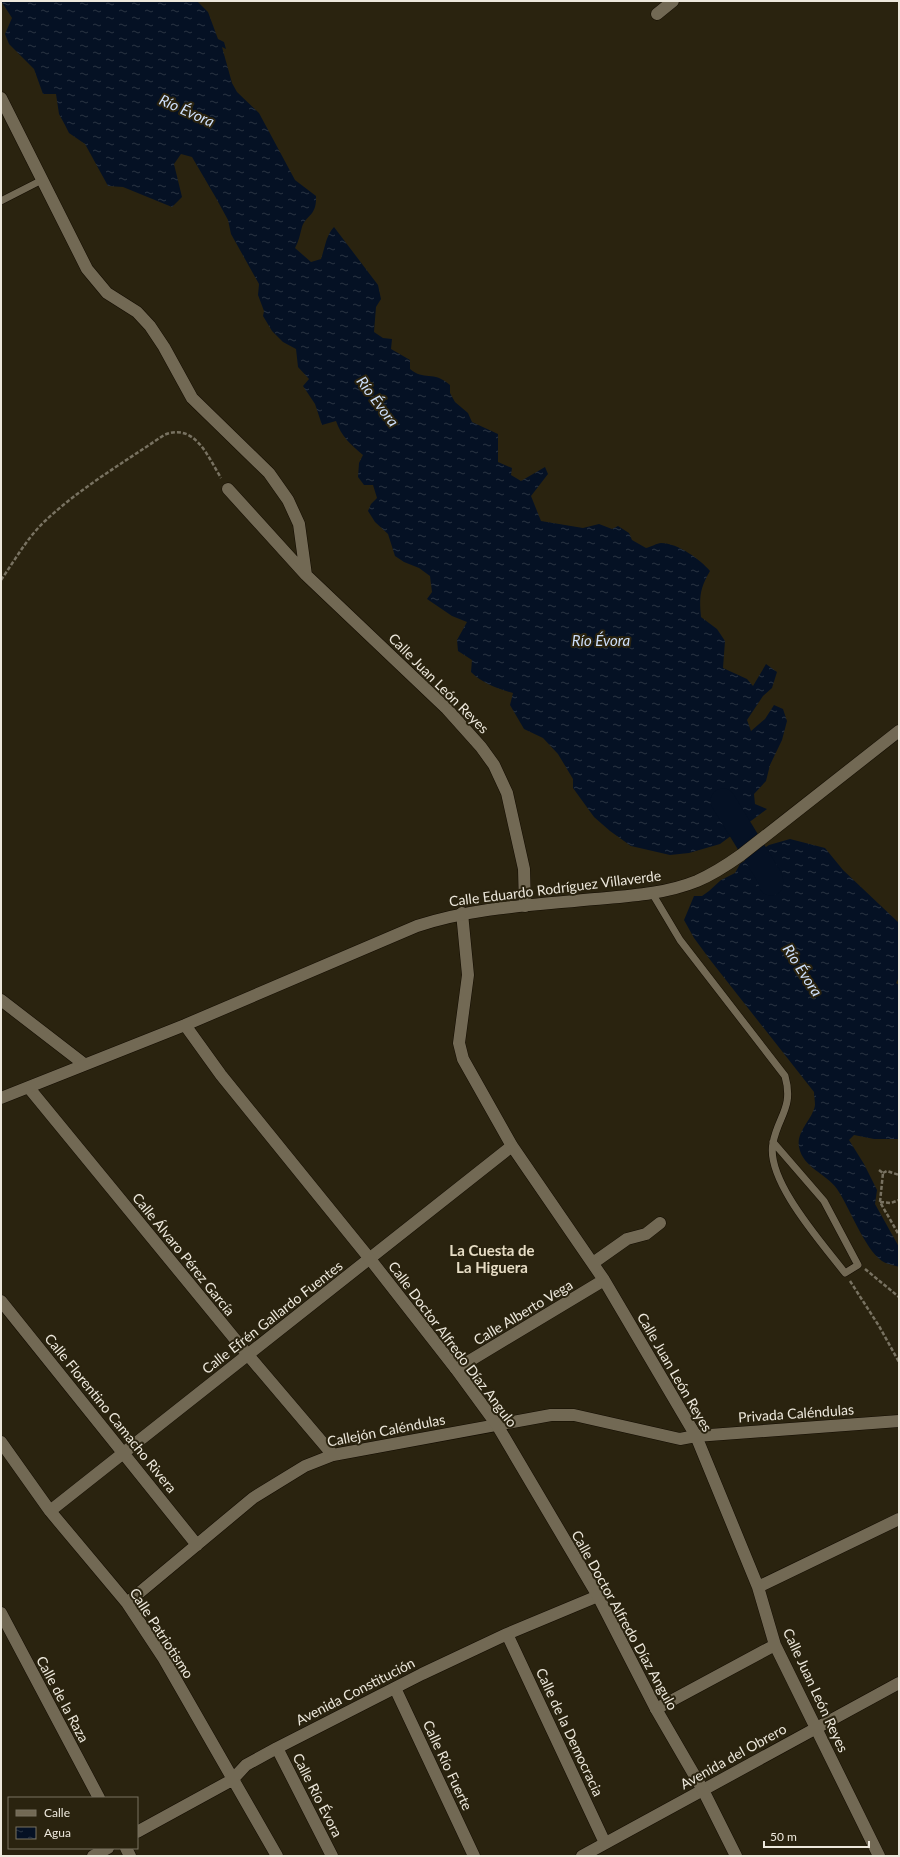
<svg xmlns="http://www.w3.org/2000/svg" width="900" height="1857" viewBox="0 0 900 1857" font-family="Lato,sans-serif">
<defs>
<pattern id="water-ripples" width="26" height="14" patternUnits="userSpaceOnUse"><rect width="26" height="14" fill="#051124"/><path d="M2 4q2-2 4 0t4 0M15 11q2-2 4 0t4 0" fill="none" stroke="#2a3443"/></pattern>
</defs>
<rect width="100%" height="100%" fill="#2a230f"/>
<!-- water -->
<path fill="url(#water-ripples)" d="M 1,1 L 197,1 L 208,12 L 218,39 L 224,42 L 226,49 L 222,47 L 232,83 L 237,92 L 259,113 L 295,180 L 316,196 C 317,216 306,215 302,227 C 300,234 299,241 295,248 L 311,262 L 321,259 C 325,248 326,235 334,227 L 378,285 L 381,299 L 376,307 L 374,332 L 383,338 L 392,339 L 391,349 L 410,360 L 410,369 C 424,381 433,370 450,385 L 450,393 L 455,402 L 468,413 L 472,422 L 498,434 L 498,462 L 512,468 L 511,475 L 521,481 L 545,467 L 548,474 L 531,496 L 541,521 L 583,528 L 599,524 L 612,529 L 618,526 L 629,533 L 632,540 L 646,548 C 651,547 657,543 661,543 C 678,543 701,560 710,571 C 700,588 699,597 701,617 L 717,629 L 725,641 L 723,668 L 747,679 L 753,686 L 766,664 L 777,672 L 772,688 L 763,696 L 747,720 L 751,731 L 765,719 L 774,705 L 783,709 L 787,721 L 782,740 L 770,765 L 766,781 L 754,794 L 755,804 L 767,809 L 720,844 L 689,853 L 670,855 L 631,846 L 610,831 L 594,817 L 573,788 L 573,779 L 558,754 L 543,738 L 524,729 L 510,705 L 513,693 C 498,689 482,683 471,672 L 472,660 L 458,651 L 457,640 L 467,622 L 452,616 L 427,599 L 432,592 L 430,576 L 419,568 L 404,562 L 395,556 L 388,534 L 375,522 L 368,511 L 371,504 L 377,498 L 373,485 L 364,485 L 358,477 L 359,463 L 363,455 C 351,445 341,436 336,421 L 322,425 L 315,404 L 303,386 L 309,379 L 298,367 L 296,349 L 283,342 L 272,331 L 263,316 L 264,311 L 258,295 L 259,284 L 231,234 L 228,220 L 216,198 L 192,157 L 181,154 L 174,164 L 182,197 L 172,207 L 123,187 L 108,186 L 85,144 L 69,133 L 65,125 L 59,114 L 56,94 L 43,94 L 34,69 L 9,44 L 5,34 L 12,18 Z
M 790,839 L 825,848 L 843,870 L 899,923 L 899,977 L 896,983 L 899,985 L 899,1139 L 874,1139 L 854,1135 L 849,1140 L 864,1164 L 877,1190 L 875,1204 L 899,1247 L 899,1267 C 894,1265 886,1264 882,1261 C 864,1248 850,1208 837,1189 C 826,1173 803,1168 799,1147 C 796,1131 813,1119 815,1105 C 815,1101 814,1096 814,1092 L 711,961 L 694,938 L 684,920 L 694,896 L 702,896 L 709,891 L 721,880 L 735,873 L 740,864 L 769,845 Z"/>
<g fill="none" stroke-linecap="round" stroke-linejoin="round">
<!-- river -->
<path stroke="#051124" stroke-width="25" d="M 723,801 L 770,878 L 771,883"/>
<!-- service casing -->
<g stroke="#130c00" stroke-width="8">
<path id="service" d="M 1,201 L 42,180
M 652,893 L 680,940 L 785,1076 C 794,1108 778,1116 773,1143 C 765,1180 823,1244 845,1273 L 858,1265 L 824,1201 L 773,1142"/>
</g>
<!-- minor casing -->
<g stroke="#130c00" stroke-width="13">
<path id="minor" d="M 657,14 L 673,1
M 1,98 L 87,269 L 107,293 L 137,312 L 150,326 L 164,347 L 192,398 L 269,473 L 288,500 L 299,524 L 306,575
M 228,489 L 306,575 L 447,709 L 481,747 L 494,765 L 507,793 L 524,869 L 525,906
M 462,913 L 468,975 L 459,1043 L 463,1059 L 512,1146 L 604,1280 L 696,1436 L 758,1587 L 775,1645 L 879,1856
M 1,1000 L 84,1064
M 29,1088 L 248,1355 L 333,1455
M 593,1263 L 627,1239 L 646,1234 L 660,1223
M 1,1301 L 197,1545
M 456,1369 L 604,1280
M 1,1442 L 50,1511 L 127,1603 L 164,1659 L 277,1856
M 50,1511 L 512,1146
M 758,1587 L 899,1519
M 127,1603 L 253,1498 L 305,1466 L 333,1455 L 551,1415 L 574,1415 L 680,1439 L 696,1436 L 899,1421
M 1,1613 L 99,1798
M 507,1634 L 605,1843
M 395,1688 L 474,1856
M 656,1709 L 775,1645
M 277,1748 L 332,1856
M 137,1832 L 232,1780 L 246,1765 L 277,1748 L 422,1674 L 507,1634 L 598,1596
M 126,1848 L 130,1856
M 93,1856 L 108,1848
M 582,1856 L 899,1683"/>
</g>
<!-- tertiary casing -->
<g stroke="#130c00" stroke-width="13">
<path id="tertiary" d="M 185,1025 L 221,1075 L 370,1259 L 456,1369 L 497,1425 L 598,1596 L 656,1709 L 703,1790 L 736,1856
M 1,1098 L 185,1025 L 417,926 C 475,907 535,905 595,899 C 629,896 665,894 697,881 C 713,874 727,865 741,855 L 899,731"/>
</g>
<!-- path -->
<path stroke="#787261" stroke-width="2.5" stroke-dasharray="4 2" stroke-linecap="butt" d="M 1,580 C 15,560 27,538 45,521 C 80,488 123,463 164,435 C 195,422 208,457 221,478
M 879,1170 L 883,1173 L 880,1202 L 899,1235
M 883,1173 L 887,1171 L 899,1175
M 880,1202 L 891,1203 L 899,1200
M 865,1269 L 899,1297
M 850,1281 L 879,1326 L 899,1362"/>
<!-- service -->
<use href="#service" stroke="#726954" stroke-width="7"/>
<!-- minor -->
<use href="#minor" stroke="#726954" stroke-width="12"/>
<!-- tertiary -->
<use href="#tertiary" stroke="#726954" stroke-width="12"/>
</g>
<g text-anchor="middle" dominant-baseline="central" stroke-width="4" stroke-linejoin="round" paint-order="stroke">
<!-- street labels -->
<g font-size="14" fill="#ede8dc" stroke="#2a230f">
<text transform="translate(439 683) rotate(45)">Calle Juan León Reyes</text>
<text transform="translate(555 888) rotate(-7)">Calle Eduardo Rodríguez Villaverde</text>
<text transform="translate(184 1254) rotate(51)">Calle Álvaro Pérez García</text>
<text transform="translate(523 1312) rotate(-31)">Calle Alberto Vega</text>
<text transform="translate(272 1317) rotate(-38)">Calle Efrén Gallardo Fuentes</text>
<text transform="translate(453 1344) rotate(53)">Calle Doctor Alfredo Díaz Angulo</text>
<text transform="translate(675 1372) rotate(60)">Calle Juan León Reyes</text>
<text transform="translate(111 1413) rotate(51)">Calle Florentino Camacho Rivera</text>
<text transform="translate(796 1413) rotate(-4)">Privada Caléndulas</text>
<text transform="translate(386 1430) rotate(-11)">Callejón Caléndulas</text>
<text transform="translate(625 1620) rotate(61)">Calle Doctor Alfredo Díaz Angulo</text>
<text transform="translate(162 1633) rotate(57)">Calle Patriotismo</text>
<text transform="translate(816 1690) rotate(65)">Calle Juan León Reyes</text>
<text transform="translate(355 1691) rotate(-27)">Avenida Constitución</text>
<text transform="translate(63 1699) rotate(62)">Calle de la Raza</text>
<text transform="translate(570 1732) rotate(65)">Calle de la Democracia</text>
<text transform="translate(733 1756) rotate(-29)">Avenida del Obrero</text>
<text transform="translate(448 1765) rotate(65)">Calle Río Fuerte</text>
<text transform="translate(318 1795) rotate(63)">Calle Río Évora</text>
</g>
<!-- water labels -->
<g font-size="15" font-style="italic" fill="#cddffb" stroke="#2a230f">
<text transform="translate(187 110) rotate(24)">Río Évora</text>
<text transform="translate(378 401) rotate(53)">Río Évora</text>
<text x="601" y="640">Río Évora</text>
<text transform="translate(803 970) rotate(57)">Río Évora</text>
</g>
<!-- neighbourhood labels -->
<g font-size="15" font-weight="bold" fill="#e7ddc5" stroke="#2a230f">
<text x="492" y="1250">La Cuesta de<tspan x="492" dy="17">La Higuera</tspan></text>
</g>
</g>
<!-- border -->
<rect width="900" height="1857" fill="none" stroke="#ede8dc" stroke-width="4"/>
<!-- legend -->
<rect x="8" y="1797" width="130" height="52" fill="#2a230f" stroke="#787261"/>
<rect x="16" y="1810" width="20" height="6" fill="#726954" stroke="#787261"/>
<text x="44" y="1817" font-size="12" fill="#ede8dc">Calle</text>
<rect x="16" y="1827" width="20" height="12" fill="url(#water-ripples)" stroke="#787261"/>
<text x="44" y="1837" font-size="12" fill="#ede8dc">Agua</text>
<!-- scale -->
<path d="M764 1841v6h105v-6" fill="none" stroke="#ede8dc" stroke-width="2"/>
<text x="770" y="1841" font-size="12" fill="#ede8dc" stroke="#2a230f" stroke-width="3" paint-order="stroke">50 m</text>
</svg>
